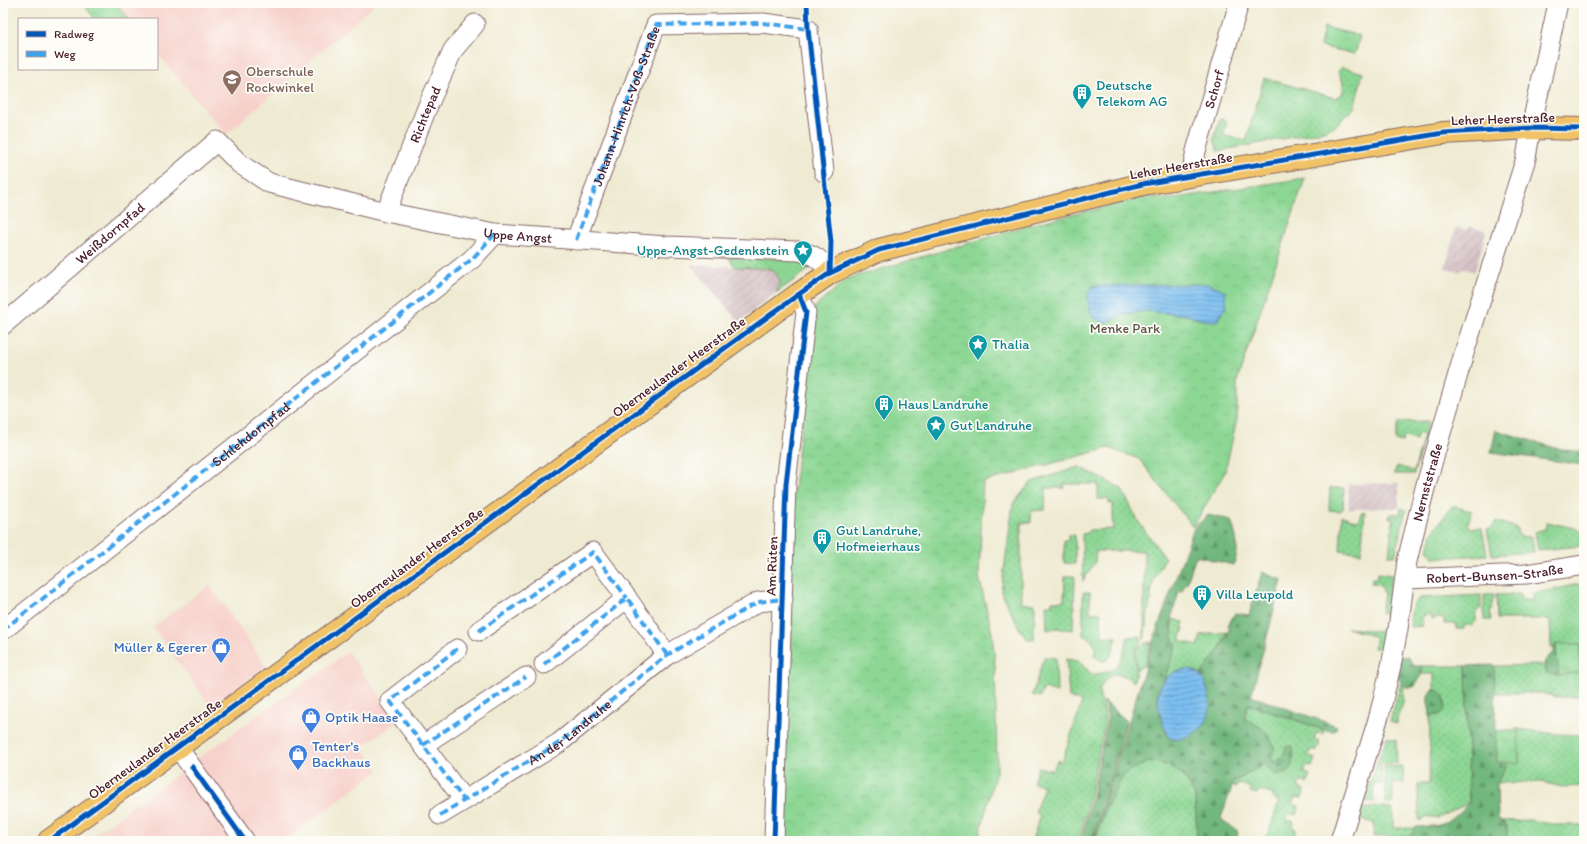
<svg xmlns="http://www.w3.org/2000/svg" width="1587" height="844" viewBox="0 0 1587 844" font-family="Itim,sans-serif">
<defs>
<pattern id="industrial-furrows" width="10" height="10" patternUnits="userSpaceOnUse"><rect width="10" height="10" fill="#d2bec2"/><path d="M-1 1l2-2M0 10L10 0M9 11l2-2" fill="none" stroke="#b6a3a7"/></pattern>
<pattern id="grass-dots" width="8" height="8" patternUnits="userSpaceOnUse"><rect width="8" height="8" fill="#8dd794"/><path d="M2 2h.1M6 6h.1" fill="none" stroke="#7bb880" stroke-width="1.8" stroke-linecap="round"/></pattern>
<pattern id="forest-firs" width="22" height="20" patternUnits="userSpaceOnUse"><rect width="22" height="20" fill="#72b87e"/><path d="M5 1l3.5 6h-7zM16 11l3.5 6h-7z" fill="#609567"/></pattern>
<pattern id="park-crowns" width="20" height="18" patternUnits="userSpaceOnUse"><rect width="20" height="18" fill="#8dd794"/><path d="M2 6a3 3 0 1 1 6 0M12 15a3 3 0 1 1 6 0" fill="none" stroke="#7bb880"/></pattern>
<pattern id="water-rules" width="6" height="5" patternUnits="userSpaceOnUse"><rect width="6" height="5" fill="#7bbff1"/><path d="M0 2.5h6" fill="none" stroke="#679bc3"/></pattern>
</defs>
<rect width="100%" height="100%" fill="#fdfcf7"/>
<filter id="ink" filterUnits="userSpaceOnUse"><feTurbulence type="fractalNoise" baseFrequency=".025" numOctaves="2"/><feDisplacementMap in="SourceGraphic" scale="8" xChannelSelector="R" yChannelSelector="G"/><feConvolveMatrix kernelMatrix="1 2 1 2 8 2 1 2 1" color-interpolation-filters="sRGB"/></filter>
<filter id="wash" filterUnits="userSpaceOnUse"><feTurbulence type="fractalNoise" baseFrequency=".012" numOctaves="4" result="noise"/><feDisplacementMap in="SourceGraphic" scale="16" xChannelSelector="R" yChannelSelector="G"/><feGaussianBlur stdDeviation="0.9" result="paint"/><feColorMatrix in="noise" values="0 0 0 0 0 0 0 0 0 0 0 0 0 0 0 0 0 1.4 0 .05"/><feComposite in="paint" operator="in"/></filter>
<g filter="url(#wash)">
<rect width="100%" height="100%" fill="#efebd3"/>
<!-- built -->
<path fill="#f7d0ca" d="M 116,3 L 376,3 L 226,135 L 157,53 L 157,19 L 129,19 Z
M 210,585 L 266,666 L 210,706 L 153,627 Z
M 348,652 L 398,721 L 362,747 L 379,770 L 284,841 L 86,841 L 211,749 Z"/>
<!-- industrial -->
<path fill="url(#industrial-furrows)" d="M 1469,226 L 1486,231 L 1475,272 L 1462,268 L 1461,272 L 1445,268 L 1456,227 L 1467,230 Z
M 690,264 L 772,269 L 781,281 L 776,293 L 739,322 Z
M 1399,483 L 1399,508 L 1349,509 L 1348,484 Z"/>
<!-- grass -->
<path fill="url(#grass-dots)" stroke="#6c7b60" d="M 1342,67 L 1363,73 L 1354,108 L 1335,126 L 1324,131 L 1218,151 L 1214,139 L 1220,119 L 1227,121 L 1223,135 L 1246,141 L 1264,78 L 1335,98 L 1342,94 C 1345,86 1342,78 1338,71 Z
M 728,257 L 809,260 L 811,265 L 808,270 L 776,293 L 781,281 L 772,269 L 735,267 Z
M 1429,421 L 1414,474 L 1394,474 L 1397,466 L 1414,471 L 1424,435 L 1418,433 L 1416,440 L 1404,437 L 1402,442 L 1395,440 L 1399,422 Z
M 1079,467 L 1121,488 L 1140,524 L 1165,558 L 1153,581 L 1144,640 L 1144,551 L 1096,551 L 1095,562 L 1083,581 L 1082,534 L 1088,533 L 1089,530 L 1113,529 L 1113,503 L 1109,504 L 1109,499 L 1098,499 L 1098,484 L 1064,484 L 1064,488 L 1046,488 L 1045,510 L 1031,511 L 1031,523 L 1021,523 L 1021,603 L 1035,604 L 1034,639 L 1027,639 L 1019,628 L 1001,592 L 1013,504 L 1031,482 Z
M 1330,488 L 1344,488 L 1343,509 L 1340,511 L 1329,510 Z
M 1452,506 L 1472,511 L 1468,523 L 1470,528 L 1482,528 L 1487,555 L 1434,558 L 1428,550 L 1432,533 Z
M 1401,508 L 1406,510 L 1395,556 L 1389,556 L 1393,518 L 1389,518 L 1390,514 L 1400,514 Z
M 1365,512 L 1361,553 L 1340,550 L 1342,516 C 1347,517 1350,520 1357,521 L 1361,517 L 1361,513 Z
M 1496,521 L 1517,528 L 1518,535 L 1523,537 L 1532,537 L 1534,552 L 1492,555 L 1487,530 L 1493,527 Z
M 1547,522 L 1574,528 L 1582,531 L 1582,546 L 1538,550 L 1535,532 L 1545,529 Z
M 1068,535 L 1075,535 L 1075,564 L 1064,563 L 1064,540 L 1068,540 Z
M 1378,573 L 1392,575 L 1386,614 L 1381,613 L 1384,593 L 1380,584 L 1371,583 L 1372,578 L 1377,578 Z
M 1065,576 L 1074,576 L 1075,579 L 1073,630 L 1056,628 L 1047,630 L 1046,605 L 1052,605 L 1052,601 L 1064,601 Z
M 1584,583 L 1584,697 L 1557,697 L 1541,693 L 1495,693 L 1494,666 L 1544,665 L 1547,674 L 1559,675 L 1580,672 L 1580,644 L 1555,645 L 1555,648 L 1551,648 L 1550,619 L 1497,619 L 1496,595 L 1520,594 L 1521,600 L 1533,600 L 1533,593 C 1551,591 1567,586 1584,583 Z
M 1083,592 L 1090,592 L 1090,613 L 1101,613 L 1102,636 L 1117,637 L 1111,656 L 1108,660 L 1102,661 L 1094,656 C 1098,645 1093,639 1083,635 Z
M 1481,595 L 1481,608 L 1477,611 L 1476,621 L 1472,625 L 1464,625 L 1464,629 L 1457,629 L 1457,624 L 1444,624 L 1444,619 L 1439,617 L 1432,619 L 1431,614 L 1425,615 L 1422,618 L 1422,626 L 1410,627 C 1411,616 1409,604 1420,598 Z
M 1484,595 L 1494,595 L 1490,615 L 1491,620 L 1484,620 Z
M 1172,619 L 1184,622 L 1182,628 L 1184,628 L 1180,641 L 1198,646 L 1201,635 L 1228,632 L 1217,653 L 1201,674 C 1185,666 1178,670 1164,680 L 1177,644 L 1173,641 Z
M 1347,628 L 1386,632 L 1383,648 L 1373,648 L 1376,637 Z
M 1140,636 L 1142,641 C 1131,654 1136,654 1136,669 C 1136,673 1134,678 1134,682 C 1123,673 1112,671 1103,683 C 1094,695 1106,706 1105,718 C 1105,729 1101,741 1099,751 C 1093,782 1087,811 1079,841 L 1032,841 L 1040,815 L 1035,812 L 1044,786 L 1033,783 L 1038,767 L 1053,771 L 1057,760 L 1062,762 L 1082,702 L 1069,697 L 1066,659 L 1078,661 L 1092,674 C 1121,673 1121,660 1128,637 Z
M 1044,657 L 1056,658 L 1057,692 L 1044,688 L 1040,697 L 1032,695 Z
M 1422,666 L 1466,666 L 1469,803 L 1437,818 C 1430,815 1426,818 1419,821 L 1418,784 L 1429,784 L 1430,716 L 1442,714 C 1447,705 1447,691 1434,690 L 1434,674 L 1422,674 Z
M 1401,682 L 1404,683 L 1403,704 L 1397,718 L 1397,724 L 1390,722 Z
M 1248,704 L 1324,730 L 1323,734 L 1316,733 L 1314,740 L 1320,742 L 1317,751 L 1311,749 L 1308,756 L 1315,759 L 1312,767 L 1306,765 L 1303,772 L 1310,775 L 1307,783 L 1300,781 L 1298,788 L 1305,790 L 1302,798 L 1295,797 L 1292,804 L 1299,806 L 1297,815 L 1289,813 L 1287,820 L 1294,822 L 1293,828 L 1296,829 L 1292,841 L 1272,841 L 1265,838 L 1269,832 L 1279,801 L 1273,799 L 1274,795 L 1259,790 L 1257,794 L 1250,792 L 1251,788 L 1238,783 L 1236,788 L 1232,786 L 1234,781 C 1245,777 1254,769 1264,764 L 1276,775 L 1290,771 L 1283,758 L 1275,764 L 1254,723 L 1244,719 Z
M 1518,729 L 1557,734 L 1584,735 L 1584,786 L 1562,787 L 1542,782 L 1497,783 L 1508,762 L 1519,762 Z
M 1387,737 L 1396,740 L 1397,763 L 1376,765 Z
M 1150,761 L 1170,766 L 1185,778 L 1190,786 L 1195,796 L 1197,836 L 1195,841 L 1095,841 L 1106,808 L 1125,772 Z
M 1402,766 L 1403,768 L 1404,783 L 1393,783 L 1393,802 L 1391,804 L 1386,803 L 1384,767 Z
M 1375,767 L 1381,767 L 1382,784 L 1373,784 L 1374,802 L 1364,801 Z
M 1382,806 L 1393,810 L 1393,828 L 1415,828 L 1411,836 L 1373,837 L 1374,823 L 1358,819 L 1361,809 Z
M 1530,820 L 1557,825 L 1584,825 L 1584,841 L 1505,841 L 1507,834 L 1507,825 L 1502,821 Z"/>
<!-- forest -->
<path fill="url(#forest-firs)" stroke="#5e6c54" d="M 1496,430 L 1562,450 L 1584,452 L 1584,465 L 1491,452 Z
M 1208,515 L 1231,520 C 1236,536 1241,549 1233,565 L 1196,556 L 1187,583 L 1184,586 L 1182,591 L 1179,591 L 1171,619 L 1173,641 L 1177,644 L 1164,680 L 1157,695 L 1209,696 L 1201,674 L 1217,653 L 1229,632 L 1228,625 L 1235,613 L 1249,615 L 1262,572 L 1282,580 L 1251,696 L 1337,726 L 1335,731 L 1324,730 L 1248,704 L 1244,719 C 1263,727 1267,731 1275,749 L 1271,756 L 1274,763 L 1283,758 L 1286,747 L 1292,746 C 1296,753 1292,763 1290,771 L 1277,775 L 1264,764 C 1254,769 1245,777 1234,781 L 1221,818 L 1224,822 L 1238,831 L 1237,840 L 1195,841 L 1197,836 L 1195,796 L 1190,786 L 1185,778 L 1170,766 L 1150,761 L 1125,773 L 1106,808 L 1095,841 L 1093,841 L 1154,638 L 1194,528 Z
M 1556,644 L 1559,675 L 1547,674 L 1544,662 L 1554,651 L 1555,645 Z
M 1408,656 L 1414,666 L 1422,666 C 1422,675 1420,680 1414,687 L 1406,687 L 1396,677 L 1399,657 Z
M 1494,665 L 1497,762 L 1508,762 L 1497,783 L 1498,818 L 1506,825 L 1507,834 L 1505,841 L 1463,841 L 1462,837 L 1450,833 L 1447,841 L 1407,841 L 1407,837 L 1412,835 L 1416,827 C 1447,826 1448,824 1469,803 L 1466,666 Z
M 1432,690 L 1437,690 L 1444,696 L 1445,708 L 1442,714 L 1430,716 C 1430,706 1424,698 1432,690 Z
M 1104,701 L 1127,721 L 1092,841 L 1081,841 L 1093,793 L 1108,717 Z"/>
<!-- park -->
<path fill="url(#park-crowns)" stroke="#6c7b60" d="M 82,3 L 116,3 L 129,19 L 95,19 Z
M 1324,27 L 1360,36 L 1355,54 L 1320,46 Z
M 1305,178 L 1237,381 L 1237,419 L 1225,472 L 1193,527 L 1139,459 L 1109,448 L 983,482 L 979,577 L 992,633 L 995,664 L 997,767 L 978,841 L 782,841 L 792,605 L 789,586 L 792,506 L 815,307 L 847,279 L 1037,223 L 1146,197 L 1170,199 Z
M 1151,642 L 1145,665 L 1137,669 C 1133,652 1133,646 1151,642 Z
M 1556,644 L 1580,644 L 1580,672 L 1559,675 Z
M 1518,729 L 1519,763 L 1497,762 L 1496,731 Z"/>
<!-- water -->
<path fill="url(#water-rules)" stroke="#626f8e" d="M 1208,284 L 1224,290 L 1227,305 L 1217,321 L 1203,320 L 1187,315 L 1145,311 L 1121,315 L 1105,323 L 1092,317 L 1087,296 L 1093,286 Z
M 1190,669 C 1194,671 1199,673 1201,676 C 1210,688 1214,714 1203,726 C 1197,733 1187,737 1178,740 L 1168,736 C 1159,714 1148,686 1175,672 C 1179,670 1186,670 1190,669 Z"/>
</g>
<g filter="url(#ink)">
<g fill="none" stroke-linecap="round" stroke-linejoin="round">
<!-- minor casing -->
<g stroke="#846666" stroke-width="21">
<g id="minor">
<path id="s1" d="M 1191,175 L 1196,151 L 1239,3"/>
<path id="s2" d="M 386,212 L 427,108 L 453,50 L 475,24"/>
<path d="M 576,240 L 656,25 L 763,23 L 808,29 L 824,172"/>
<path id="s3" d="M 3,325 L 217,141 L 240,164 L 269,183 L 386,212 L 495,234 L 667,246 L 799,251 C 816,255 820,259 830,273"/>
<path id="s4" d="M 1405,579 L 1526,574 L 1584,565"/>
<path d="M 3,630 L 472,259 L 495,234"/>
<path d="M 479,631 L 593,552 L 627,598"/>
<path d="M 457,649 L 390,701 L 464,800"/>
<path d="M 544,664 L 627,598 L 667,655"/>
<path d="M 423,745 L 526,677"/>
<path d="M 178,748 L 245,841"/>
<path id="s5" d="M 440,815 L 559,743 L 667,655 L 758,602 L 783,599"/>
<path d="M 774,841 L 786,484 L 806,312 L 799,294"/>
<path id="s6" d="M 1340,841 L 1379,716 L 1391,666 L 1398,629 L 1407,561 L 1425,488 L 1465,350 L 1526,158 L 1531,128 L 1558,3"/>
</g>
</g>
<!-- major casing -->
<g stroke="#846666" stroke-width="24">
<path id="major" d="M 49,841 L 799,294 L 830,273 L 879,250 L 1143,184 L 1443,133 L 1531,128 L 1584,129"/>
</g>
<!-- minor -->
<use href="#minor" stroke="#fff" stroke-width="19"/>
<!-- major -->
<use href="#major" stroke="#f1c369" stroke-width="22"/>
<!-- quiet -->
<g stroke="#40a2eb" stroke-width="4" stroke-dasharray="8 4" stroke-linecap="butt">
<path id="s7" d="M 576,240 L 656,25 L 763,23 L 808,29 L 809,32"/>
<path id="s8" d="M 3,630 L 472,259 L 495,234"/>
<path d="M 479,631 L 593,552 L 627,598"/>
<path d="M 457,649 L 390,701 L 464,800"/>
<path d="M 544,664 L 627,598 L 667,655"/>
<path d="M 423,745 L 526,677"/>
<path d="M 440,815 L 559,743 L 667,655 L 758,602 L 783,599"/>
</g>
<!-- cycleway casing -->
<g stroke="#fdfcf7" stroke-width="8">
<path id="cycleway" d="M 807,3 L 808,29 L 831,242 L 830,273
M 192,767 L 245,841
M 49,841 L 799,294 L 830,273 L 879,250 L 1143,184 L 1443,133 L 1531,128 L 1584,129
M 774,841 L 786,484 L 806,312 L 799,294"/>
</g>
<!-- cycleway -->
<use href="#cycleway" stroke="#0057b8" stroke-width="5"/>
</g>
</g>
<!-- icons -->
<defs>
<g id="school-pin" transform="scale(1)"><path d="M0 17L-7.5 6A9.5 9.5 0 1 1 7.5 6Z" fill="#8d6e63" stroke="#fdfcf7"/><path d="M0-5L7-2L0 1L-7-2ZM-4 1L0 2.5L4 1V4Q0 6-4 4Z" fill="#fff"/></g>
<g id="building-pin" transform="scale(1)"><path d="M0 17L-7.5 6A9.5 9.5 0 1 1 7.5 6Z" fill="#0f9aa8" stroke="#fdfcf7"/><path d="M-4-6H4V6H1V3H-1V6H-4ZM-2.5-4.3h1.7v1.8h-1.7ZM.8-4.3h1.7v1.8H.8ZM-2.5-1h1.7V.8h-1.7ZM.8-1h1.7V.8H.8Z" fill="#fff"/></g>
<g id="sight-pin" transform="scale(1)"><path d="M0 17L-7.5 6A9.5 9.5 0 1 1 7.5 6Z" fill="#0f9aa8" stroke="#fdfcf7"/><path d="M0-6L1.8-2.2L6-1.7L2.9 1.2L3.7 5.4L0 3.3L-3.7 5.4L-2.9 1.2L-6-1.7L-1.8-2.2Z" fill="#fff"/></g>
<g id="shop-pin" transform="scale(1)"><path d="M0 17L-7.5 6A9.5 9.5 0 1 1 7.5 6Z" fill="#3f7fe0" stroke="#fdfcf7"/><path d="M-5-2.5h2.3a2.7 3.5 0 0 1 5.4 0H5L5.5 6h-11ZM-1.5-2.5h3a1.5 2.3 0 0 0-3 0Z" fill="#fff"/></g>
</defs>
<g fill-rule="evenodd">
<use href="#school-pin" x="232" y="79"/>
<use href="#building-pin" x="1082" y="93"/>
<use href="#sight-pin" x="803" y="250"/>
<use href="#sight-pin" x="978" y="344"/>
<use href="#building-pin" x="884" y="404"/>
<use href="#sight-pin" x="936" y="425"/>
<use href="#building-pin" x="822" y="538"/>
<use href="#building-pin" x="1202" y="594"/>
<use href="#shop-pin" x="221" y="647"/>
<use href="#shop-pin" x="311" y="717"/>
<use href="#shop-pin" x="298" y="754"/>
</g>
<g text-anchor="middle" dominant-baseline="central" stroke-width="3.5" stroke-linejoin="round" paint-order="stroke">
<!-- education labels -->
<g font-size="14" fill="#785e54" stroke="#fdfcf7" text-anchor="start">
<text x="246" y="71">Oberschule<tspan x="246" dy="16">Rockwinkel</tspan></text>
</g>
<!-- culture labels -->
<g font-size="14" fill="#0d838f" stroke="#fdfcf7" text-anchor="start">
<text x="1096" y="85">Deutsche<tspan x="1096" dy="16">Telekom AG</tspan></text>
<text x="789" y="250" text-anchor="end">Uppe-Angst-Gedenkstein</text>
<text x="992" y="344">Thalia</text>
<text x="898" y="404">Haus Landruhe</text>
<text x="950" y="425">Gut Landruhe</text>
<text x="836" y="530">Gut Landruhe,<tspan x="836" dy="16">Hofmeierhaus</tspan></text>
<text x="1216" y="594">Villa Leupold</text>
</g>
<!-- street labels -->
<g font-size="14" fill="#4a1f2b" stroke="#fdfcf7">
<text stroke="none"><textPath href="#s1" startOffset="89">Schorf</textPath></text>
<text stroke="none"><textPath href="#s7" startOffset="143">Johann-Hinrich-Voß-Straße</textPath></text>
<text stroke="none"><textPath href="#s2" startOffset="105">Richtepad</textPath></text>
<text transform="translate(1503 119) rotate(-2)">Leher Heerstraße</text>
<text transform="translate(1181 166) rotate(-10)">Leher Heerstraße</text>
<text stroke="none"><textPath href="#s3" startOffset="141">Weißdornpfad</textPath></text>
<text stroke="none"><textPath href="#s3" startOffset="604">Uppe Angst</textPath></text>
<text transform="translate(679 367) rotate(-36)">Oberneulander Heerstraße</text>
<text stroke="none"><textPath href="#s8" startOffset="316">Schlehdornpfad</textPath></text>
<text stroke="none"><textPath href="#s6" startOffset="370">Nernststraße</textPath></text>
<text transform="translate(417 558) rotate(-36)">Oberneulander Heerstraße</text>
<text transform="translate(772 566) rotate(-88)">Am Rüten</text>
<text stroke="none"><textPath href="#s4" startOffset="90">Robert-Bunsen-Straße</textPath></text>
<text stroke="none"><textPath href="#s5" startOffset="154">An der Landruhe</textPath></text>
<text transform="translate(155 749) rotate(-36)">Oberneulander Heerstraße</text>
</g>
<!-- park labels -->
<g font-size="14" fill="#5e564a" stroke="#fdfcf7">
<text x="1125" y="328">Menke Park</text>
</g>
<!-- shop labels -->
<g font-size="14" fill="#366cbe" stroke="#fdfcf7" text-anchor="start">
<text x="207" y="647" text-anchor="end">Müller &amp; Egerer</text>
<text x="325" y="717">Optik Haase</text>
<text x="312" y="746">Tenter's<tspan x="312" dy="16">Backhaus</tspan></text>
</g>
</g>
<!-- margin -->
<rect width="1587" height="844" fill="none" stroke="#fdfcf7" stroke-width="16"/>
<!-- legend -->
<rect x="18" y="18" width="140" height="52" fill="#fdfcf7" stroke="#b5a4a5"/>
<rect x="26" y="31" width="20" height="6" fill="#0057b8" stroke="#b5a4a5"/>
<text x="54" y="38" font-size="12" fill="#4a1f2b">Radweg</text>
<rect x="26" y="51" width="20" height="6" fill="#40a2eb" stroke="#b5a4a5"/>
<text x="54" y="58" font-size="12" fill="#4a1f2b">Weg</text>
</svg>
